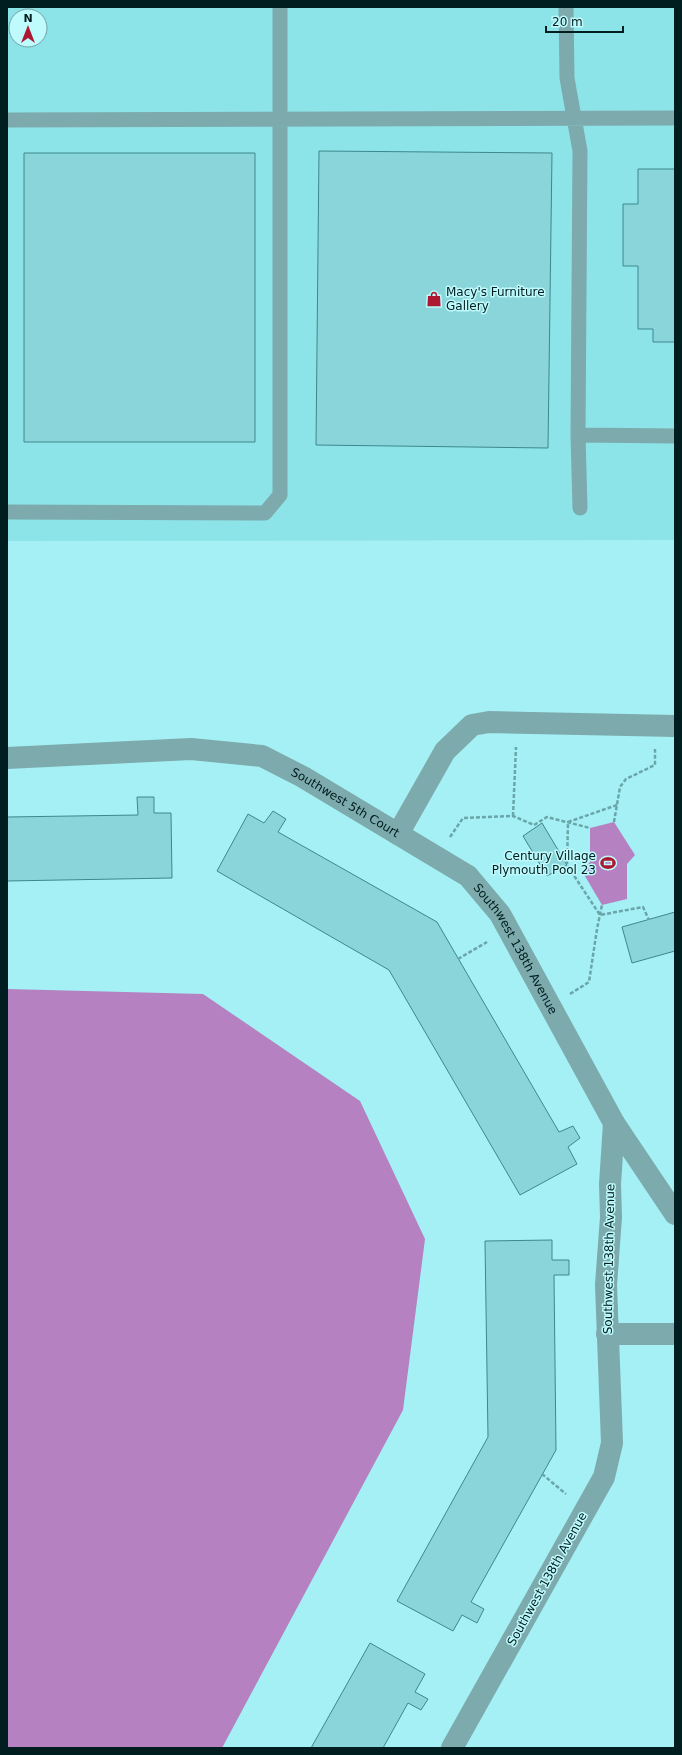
<svg xmlns="http://www.w3.org/2000/svg" width="682" height="1755" viewBox="0 0 682 1755" font-family="'DejaVu Sans',sans-serif">
<rect width="100%" height="100%" fill="#a4f0f4"/>
<!-- built -->
<path fill="#8de4e8" fill-rule="evenodd" d="M 7,7 L 675,7 L 675,540 L 7,541 ZM 16,16 L 40,16 L 40,40 L 16,40 Z"/>
<!-- water -->
<path fill="#b581c0" d="M 614,822 L 635,855 L 627,864 L 627,899 L 602,905 L 582,871 L 590,862 L 590,828 Z
M 7,989 L 203,994 L 360,1101 L 425,1239 L 403,1410 L 222,1748 L 7,1748 Z"/>
<!-- building -->
<path fill="#8ad5d9" stroke="#3c888c" d="M 319,151 L 552,153 L 548,448 L 316,445 Z
M 24,153 L 255,153 L 255,442 L 24,442 Z
M 638,169 L 675,169 L 675,342 L 653,342 L 653,329 L 638,329 L 638,266 L 623,266 L 623,204 L 638,204 Z
M 137,797 L 154,797 L 154,813 L 171,813 L 172,878 L 7,881 L 7,817 L 138,815 Z
M 273,811 L 286,819 L 278,832 L 437,922 L 559,1132 L 573,1126 L 580,1138 L 568,1147 L 577,1164 L 520,1195 L 389,970 L 217,871 L 248,814 L 264,823 Z
M 542,823 L 567,865 L 547,876 L 523,836 Z
M 675,912 L 675,951 L 632,963 L 622,927 Z
M 552,1240 L 552,1260 L 569,1260 L 569,1275 L 554,1275 L 556,1450 L 471,1602 L 484,1609 L 477,1623 L 462,1615 L 453,1631 L 397,1601 L 488,1437 L 485,1241 Z
M 370,1643 L 425,1674 L 415,1692 L 428,1699 L 421,1710 L 408,1703 L 383,1748 L 311,1748 Z"/>
<g fill="none" stroke-linecap="round" stroke-linejoin="round">
<!-- path -->
<path stroke="#6aa6a9" stroke-width="2.5" stroke-dasharray="4 2" stroke-linecap="butt" d="M 617,805 L 568,822 L 567,865 L 600,915 L 643,907 L 649,920
M 513,816 L 516,747
M 614,822 L 620,787 L 626,779 L 655,765 L 655,749
M 450,837 L 463,818 L 513,816 L 534,825 L 547,817 L 590,828
M 458,959 L 487,942
M 570,994 L 589,982 L 597,929 L 602,905
M 542,1474 L 566,1494"/>
<!-- lane -->
<path stroke="#7daaac" stroke-width="15" d="M 566,7 L 567,78 L 580,151 L 578,435 L 675,436
M 7,120 L 675,118
M 578,435 L 580,508
M 7,512 L 265,513 L 280,495 L 280,7"/>
<!-- street -->
<g stroke="#7daaac" stroke-width="22">
<path id="s1" d="M 7,758 L 191,749 L 262,756 L 303,777 L 398,834 L 445,751 L 472,725 L 489,722 L 675,726"/>
<path id="s2" d="M 398,834 L 468,876 L 500,914 L 614,1123 L 610,1184 L 611,1217 L 606,1285 L 612,1443 L 604,1477 L 452,1748"/>
<path d="M 614,1123 L 675,1214"/>
<path d="M 607,1334 L 675,1334"/>
</g>
</g>
<!-- icons -->
<defs>
<g id="shop-bare" transform="scale(1.2)"><path d="M-5-2.5h2.3a2.7 3.5 0 0 1 5.4 0H5L5.5 6h-11ZM-1.5-2.5h3a1.5 2.3 0 0 0-3 0Z" fill="#ad1830" stroke="#bffafd" stroke-width="2.5" paint-order="stroke"/></g>
<g id="stadium-bare" transform="scale(1.2)"><path d="M0-5a6.5 5 0 1 0 0 10a6.5 5 0 1 0 0-10ZM-3.5-1.8h7v3.6h-7Z" fill="#ad1830" stroke="#bffafd" stroke-width="2.5" paint-order="stroke"/></g>
</defs>
<g fill-rule="evenodd">
<use href="#shop-bare" x="434" y="299"/>
<use href="#stadium-bare" x="608" y="863"/>
</g>
<g text-anchor="middle" dominant-baseline="central" stroke-width="3" stroke-linejoin="round" paint-order="stroke">
<!-- poi labels -->
<g font-size="12" fill="#001d1f" stroke="#bffafd" text-anchor="start">
<text x="446" y="292">Macy's Furniture<tspan x="446" dy="14">Gallery</tspan></text>
<text x="596" y="856" text-anchor="end">Century Village<tspan x="596" dy="14">Plymouth Pool 23</tspan></text>
</g>
<!-- street labels -->
<g font-size="12" fill="#001d1f" stroke="#bffafd">
<text stroke="none"><textPath href="#s1" startOffset="351">Southwest 5th Court</textPath></text>
<text stroke="none"><textPath href="#s2" startOffset="169">Southwest 138th Avenue</textPath></text>
<text transform="translate(609 1259) rotate(-89)">Southwest 138th Avenue</text>
<text transform="translate(547 1579) rotate(-61)">Southwest 138th Avenue</text>
</g>
</g>
<!-- border -->
<rect width="682" height="1755" fill="none" stroke="#001d1f" stroke-width="16"/>
<!-- north arrow -->
<g transform="translate(28 28)"><circle r="19" fill="#bffafd" stroke="#73a2a4"/>
<path d="M0-3L7 15L0 10L-7 15Z" fill="#ad1830"/>
<text y="-6" font-size="11" font-weight="bold" text-anchor="middle" fill="#001d1f">N</text>
</g>
<!-- scale -->
<path d="M546 26v6h77v-6" fill="none" stroke="#001d1f" stroke-width="2"/>
<text x="552" y="26" font-size="12" fill="#001d1f" stroke="#bffafd" stroke-width="3" paint-order="stroke">20 m</text>
</svg>
